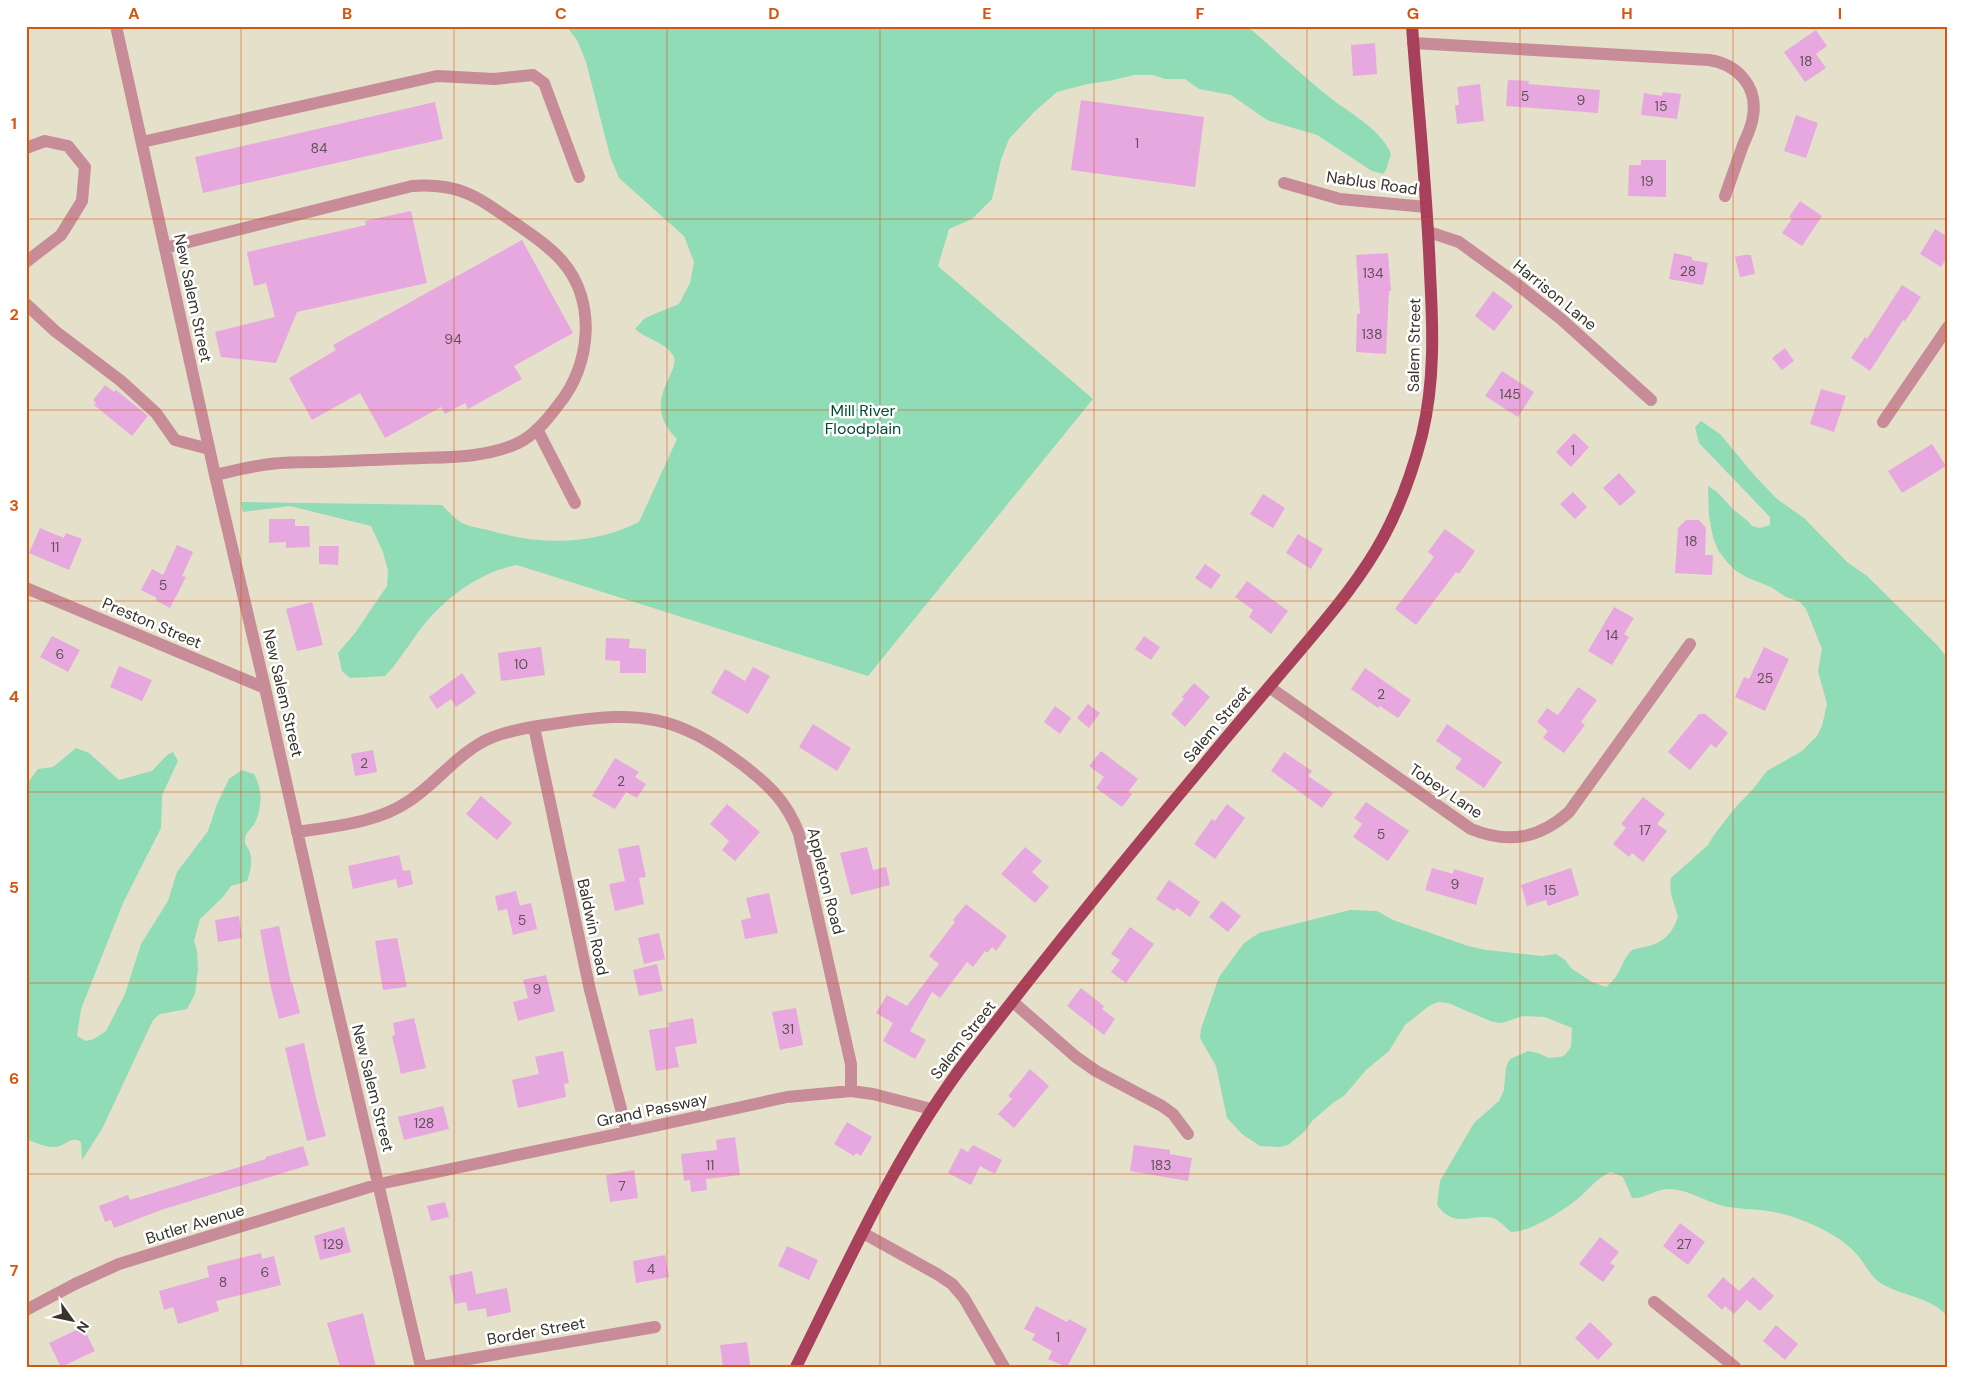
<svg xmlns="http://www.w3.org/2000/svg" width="1974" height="1393" viewBox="0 0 1974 1393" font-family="'DM Sans',sans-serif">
<rect width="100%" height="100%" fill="#e4e0ca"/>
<!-- green -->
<path fill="#8fdcb7" d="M 566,26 L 1247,26 C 1273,48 1297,71 1323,92 C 1345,111 1380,127 1391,154 L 1386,170 L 1383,174 L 1372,171 L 1317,135 L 1267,120 L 1231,95 L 1199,89 L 1185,79 L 1165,79 L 1153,75 L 1134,75 L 1109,81 L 1087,84 L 1057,92 L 1034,112 L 1009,139 L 1001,160 L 992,199 L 972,219 L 949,229 L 938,266 L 1093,399 L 868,676 L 517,565 C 483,571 449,595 427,621 C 412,638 401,660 385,676 L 350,678 L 342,671 L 338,653 L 355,633 L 387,586 L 388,571 L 383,552 L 371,526 L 290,506 L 243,512 L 241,502 L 442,505 C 448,511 455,519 462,523 C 469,527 481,528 488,530 C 539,545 591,546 639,522 L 677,439 C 638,401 683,372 673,355 C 665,342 646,339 635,329 L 644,319 L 652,315 L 679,304 L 690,283 L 694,262 L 684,236 L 619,178 L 610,156 L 586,62 L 577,40 Z
M 1701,421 L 1720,434 L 1754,475 L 1777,499 L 1804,518 L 1847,562 L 1867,576 L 1937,645 L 1948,659 L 1948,1317 C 1933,1298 1904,1296 1884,1285 C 1872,1279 1867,1267 1859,1257 C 1853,1249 1844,1242 1836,1237 C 1817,1225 1791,1214 1768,1211 C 1753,1209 1737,1209 1723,1206 C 1704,1201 1688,1189 1668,1189 C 1656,1189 1645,1199 1632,1198 L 1623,1177 L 1611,1172 C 1598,1177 1591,1187 1581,1196 C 1566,1209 1531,1232 1511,1232 C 1505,1227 1497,1217 1488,1217 C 1467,1216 1453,1227 1437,1205 L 1440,1181 L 1471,1128 L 1475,1122 L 1499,1101 L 1504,1090 L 1506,1067 L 1510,1059 L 1528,1051 L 1538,1053 L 1549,1058 L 1560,1057 L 1565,1055 L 1571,1047 L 1572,1028 L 1545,1017 L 1523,1016 L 1502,1023 L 1493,1022 L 1448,1003 L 1438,1002 L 1429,1006 L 1405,1025 L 1389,1051 L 1366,1070 L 1344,1096 L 1334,1102 L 1312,1121 L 1305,1131 L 1288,1145 L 1280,1147 L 1260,1146 L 1242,1134 L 1227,1118 L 1216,1066 L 1200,1038 L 1201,1029 L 1219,977 L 1244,943 L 1259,933 L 1350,910 L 1377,911 L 1393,920 L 1468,946 L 1486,950 L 1542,956 L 1556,954 L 1565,960 L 1572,969 L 1592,982 L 1606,987 C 1621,975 1620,964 1630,952 C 1634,948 1640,948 1645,947 C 1662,944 1673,933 1678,917 C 1675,904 1668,893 1671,878 L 1708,845 L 1714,835 L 1734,809 L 1753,789 L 1767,771 L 1802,751 L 1817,736 L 1822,726 L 1827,704 L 1818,671 L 1822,649 L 1806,609 L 1800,602 L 1786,597 L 1771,587 L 1746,577 L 1735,570 L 1727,562 L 1718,550 L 1713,537 L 1709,516 L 1708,486 C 1720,493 1724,500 1733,509 C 1739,515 1746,518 1752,526 L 1760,528 L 1770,525 L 1770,517 L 1699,443 L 1695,427 Z
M 76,748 L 89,753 L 119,780 L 152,771 L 167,755 L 173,752 L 178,761 L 162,795 L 161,828 L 123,903 L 81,1009 L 77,1036 L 86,1041 L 94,1039 L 106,1031 L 125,994 L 141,944 L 168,901 L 177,872 L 208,831 L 217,804 L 229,779 L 242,770 L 254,774 C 263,790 262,806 255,823 C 252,828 245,833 245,839 C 244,844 247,846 249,850 C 253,860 251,871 247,881 L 231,886 L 223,897 L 200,919 L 194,941 L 197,951 L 198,969 L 195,994 L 187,1009 L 160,1014 L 153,1020 L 102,1129 L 82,1160 L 81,1142 C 70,1135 66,1147 54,1147 C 44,1148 35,1141 26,1140 L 26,785 L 38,769 L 53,767 Z"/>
<!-- building -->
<path fill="#e7a8df" d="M 1816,30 L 1827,46 L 1816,54 L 1826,68 L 1805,82 L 1784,52 Z
M 1375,43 L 1377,74 L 1353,76 L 1351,45 Z
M 1508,80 L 1529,81 L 1528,84 L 1600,90 L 1598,113 L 1506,106 Z
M 1480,84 L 1484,121 L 1457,124 L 1455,105 L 1459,105 L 1457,87 Z
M 1663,92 L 1681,94 L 1677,119 L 1641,115 L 1644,93 L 1662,96 Z
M 1081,100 L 1204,117 L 1195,187 L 1071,170 Z
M 435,102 L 443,139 L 203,193 L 195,157 Z
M 1796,115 L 1818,123 L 1806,158 L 1784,151 Z
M 1641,160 L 1666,160 L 1666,197 L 1628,196 L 1629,165 L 1641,165 Z
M 1800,201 L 1822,216 L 1802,246 L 1782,233 L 1792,219 L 1789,217 Z
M 411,211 L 427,283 L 297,312 L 276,363 L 221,357 L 215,332 L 275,317 L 266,283 L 254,286 L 247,252 L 366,225 L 365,221 Z
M 1935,229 L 1948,237 L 1948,256 L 1941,267 L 1920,254 Z
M 522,240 L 573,333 L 514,366 L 522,379 L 468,409 L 465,403 L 445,414 L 441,407 L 385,438 L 360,393 L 312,420 L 289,378 L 336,350 L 333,345 Z
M 1388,253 L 1391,291 L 1389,291 L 1386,354 L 1356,352 L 1357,314 L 1360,314 L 1356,255 Z
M 1674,253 L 1692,257 L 1692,260 L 1708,263 L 1703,285 L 1669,279 Z
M 1744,255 L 1751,255 L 1755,274 L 1740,277 L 1735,257 Z
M 1902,285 L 1921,297 L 1905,321 L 1903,320 L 1870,371 L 1851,358 L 1865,337 L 1867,339 Z
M 1493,291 L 1513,306 L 1494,331 L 1475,316 Z
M 1785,348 L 1794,361 L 1782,370 L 1772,358 Z
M 1502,371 L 1534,392 L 1518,417 L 1485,396 Z
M 105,385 L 114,392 L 116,390 L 148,416 L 132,436 L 94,405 L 96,403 L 93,400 Z
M 1821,389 L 1846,396 L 1834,432 L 1810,424 Z
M 1574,433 L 1589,447 L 1571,467 L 1556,452 Z
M 1932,444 L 1946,466 L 1902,493 L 1888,471 Z
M 1619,473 L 1636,492 L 1620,506 L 1603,488 Z
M 1573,492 L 1587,507 L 1575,519 L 1560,504 Z
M 1263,494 L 1285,508 L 1273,528 L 1250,514 Z
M 269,519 L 295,519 L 295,526 L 309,526 L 310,547 L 286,548 L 286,542 L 269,543 Z
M 1686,520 L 1699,520 L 1706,528 L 1705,555 L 1713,555 L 1712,575 L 1675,573 L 1678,528 Z
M 40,528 L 64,538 L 66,533 L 82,539 L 69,570 L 29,553 Z
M 1445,529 L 1475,551 L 1459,574 L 1456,572 L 1416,625 L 1395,609 L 1434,557 L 1428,552 Z
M 1298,534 L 1323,549 L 1311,569 L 1286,553 Z
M 177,545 L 193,552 L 182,576 L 186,577 L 170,608 L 155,600 L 157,598 L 141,590 L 152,569 L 163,575 Z
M 319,546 L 339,546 L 338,565 L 319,564 Z
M 1205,564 L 1221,575 L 1211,589 L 1195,578 Z
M 1247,581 L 1288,611 L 1271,634 L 1249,617 L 1253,610 L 1235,597 Z
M 312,602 L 323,645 L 297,651 L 286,609 Z
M 1614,607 L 1634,618 L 1624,634 L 1629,637 L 1612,665 L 1588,651 Z
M 52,636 L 80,650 L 68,672 L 40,657 Z
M 1144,636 L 1160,647 L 1151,660 L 1135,649 Z
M 606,638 L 630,639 L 629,648 L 646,649 L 646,673 L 620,673 L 620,661 L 605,660 Z
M 541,647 L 545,675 L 501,681 L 498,653 Z
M 1764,647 L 1789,659 L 1765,711 L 1735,697 L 1744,677 L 1749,679 Z
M 119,666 L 152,680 L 142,701 L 110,687 Z
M 753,667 L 770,676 L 748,714 L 711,693 L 725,669 L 745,681 Z
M 1365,668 L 1411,700 L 1398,718 L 1380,706 L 1378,708 L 1351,689 Z
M 462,673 L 476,693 L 456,707 L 451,699 L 437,709 L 429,697 Z
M 1194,683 L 1210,697 L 1185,727 L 1171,714 L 1184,699 L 1182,697 Z
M 1578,687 L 1597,700 L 1581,722 L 1585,725 L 1564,753 L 1543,738 L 1548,731 L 1537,722 L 1547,708 L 1558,715 Z
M 1088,704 L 1100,713 L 1089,728 L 1077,718 Z
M 1055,706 L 1071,718 L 1060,734 L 1044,722 Z
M 1699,714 L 1705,714 L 1728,733 L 1716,748 L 1711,744 L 1690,770 L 1668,752 Z
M 813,724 L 851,748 L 837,771 L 799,747 Z
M 1447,724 L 1502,762 L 1484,788 L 1455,768 L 1462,759 L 1436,741 Z
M 373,750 L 377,772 L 355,776 L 351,754 Z
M 1101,751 L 1138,779 L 1128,792 L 1132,794 L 1122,807 L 1096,788 L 1104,777 L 1089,766 Z
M 1284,752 L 1312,771 L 1308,776 L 1333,793 L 1322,808 L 1271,771 Z
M 615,758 L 639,772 L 635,777 L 646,784 L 637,798 L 626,792 L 615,809 L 592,796 Z
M 481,796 L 512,823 L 497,840 L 466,814 Z
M 1643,797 L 1665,814 L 1657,824 L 1667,831 L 1643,862 L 1632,853 L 1629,857 L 1613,844 L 1626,828 L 1621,824 Z
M 1366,802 L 1409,831 L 1388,861 L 1353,837 L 1362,824 L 1354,818 Z
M 727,804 L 760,832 L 735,861 L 722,850 L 729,841 L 710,824 Z
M 1227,804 L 1245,818 L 1215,859 L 1194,844 L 1212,819 L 1215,821 Z
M 639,845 L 646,877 L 639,878 L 644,904 L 615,911 L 609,884 L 625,881 L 618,849 Z
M 867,847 L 873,870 L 886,867 L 890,885 L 851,895 L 840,853 Z
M 1025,847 L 1042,861 L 1032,872 L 1049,887 L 1035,903 L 1001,874 Z
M 399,855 L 403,871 L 410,870 L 413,884 L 398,888 L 396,879 L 353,889 L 348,866 Z
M 1432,868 L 1453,874 L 1454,869 L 1484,878 L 1476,905 L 1425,890 Z
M 1571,868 L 1579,895 L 1548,906 L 1546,900 L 1527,906 L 1521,885 Z
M 1169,880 L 1200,902 L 1190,917 L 1177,908 L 1174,911 L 1156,899 Z
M 516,891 L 520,906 L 518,906 L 531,903 L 537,929 L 513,935 L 507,909 L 498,911 L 495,896 Z
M 769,893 L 778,933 L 745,939 L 741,920 L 751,918 L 746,898 Z
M 1222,901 L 1241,916 L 1228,932 L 1209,917 Z
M 966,904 L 1007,936 L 996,951 L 992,947 L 987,953 L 985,951 L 973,967 L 967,962 L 940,998 L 932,992 L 910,1031 L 926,1040 L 915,1059 L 883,1041 L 893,1023 L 876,1013 L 887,995 L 907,1006 L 939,964 L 929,956 L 955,922 L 953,920 Z
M 239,916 L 242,938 L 218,942 L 215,920 Z
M 279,926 L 291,983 L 292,982 L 300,1013 L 279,1019 L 271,988 L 260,930 Z
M 1130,927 L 1154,944 L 1126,983 L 1111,972 L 1120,960 L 1111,954 Z
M 659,933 L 665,959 L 644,964 L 638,938 Z
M 397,938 L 407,987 L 383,990 L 375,941 Z
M 657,964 L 663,991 L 639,996 L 633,970 Z
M 546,975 L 555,1011 L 518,1021 L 513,1002 L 528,998 L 523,980 Z
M 1081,988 L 1104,1006 L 1102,1009 L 1115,1019 L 1104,1035 L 1067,1006 Z
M 796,1008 L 803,1045 L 780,1050 L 772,1012 Z
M 414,1018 L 426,1068 L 401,1074 L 392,1036 L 395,1035 L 393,1023 Z
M 693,1018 L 697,1043 L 675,1047 L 679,1067 L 656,1071 L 649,1030 L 669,1027 L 668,1023 Z
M 304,1043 L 316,1098 L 326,1136 L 307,1141 L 285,1048 Z
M 563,1051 L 569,1083 L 564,1084 L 566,1097 L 518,1108 L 512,1080 L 539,1074 L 535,1057 Z
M 1030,1069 L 1049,1086 L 1014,1128 L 998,1114 L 1012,1099 L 1008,1096 Z
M 443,1106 L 449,1129 L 404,1140 L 398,1117 Z
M 847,1122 L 872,1137 L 861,1156 L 856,1153 L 854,1156 L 834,1144 Z
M 735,1137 L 740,1175 L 706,1179 L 707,1190 L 691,1192 L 690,1180 L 684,1181 L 681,1154 L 717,1150 L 716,1140 Z
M 973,1145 L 1002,1160 L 995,1174 L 980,1166 L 971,1185 L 948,1173 L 961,1148 L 968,1152 Z
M 1134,1145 L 1170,1150 L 1170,1154 L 1192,1158 L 1188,1181 L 1130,1171 Z
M 303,1146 L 309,1165 L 161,1210 L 114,1228 L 111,1220 L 105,1222 L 99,1206 L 128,1195 L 130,1200 L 266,1159 L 266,1157 Z
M 634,1170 L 638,1198 L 610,1202 L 606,1175 Z
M 445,1202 L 449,1217 L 431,1221 L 427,1206 Z
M 1680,1223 L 1705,1242 L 1688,1265 L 1663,1246 Z
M 344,1227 L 351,1252 L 320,1260 L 314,1236 Z
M 1600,1237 L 1619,1252 L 1610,1263 L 1615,1266 L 1603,1282 L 1579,1264 Z
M 787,1246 L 818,1260 L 809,1280 L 778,1266 Z
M 261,1253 L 262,1259 L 274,1256 L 281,1285 L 216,1301 L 219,1311 L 178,1324 L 173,1307 L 164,1310 L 159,1291 L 209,1277 L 207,1266 Z
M 665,1255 L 669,1277 L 636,1283 L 633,1261 Z
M 472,1271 L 476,1294 L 507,1288 L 511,1312 L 487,1317 L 486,1308 L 468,1311 L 466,1302 L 455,1304 L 449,1276 Z
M 1723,1277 L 1739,1291 L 1753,1277 L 1774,1296 L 1760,1311 L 1747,1300 L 1734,1314 L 1725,1306 L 1722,1310 L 1707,1296 Z
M 1036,1306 L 1067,1322 L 1069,1319 L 1087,1329 L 1067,1367 L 1048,1359 L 1052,1351 L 1032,1340 L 1035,1334 L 1024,1329 Z
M 363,1313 L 376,1367 L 340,1367 L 327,1323 Z
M 1590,1322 L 1613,1344 L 1598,1360 L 1575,1338 Z
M 1776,1325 L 1798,1344 L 1785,1360 L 1763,1341 Z
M 83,1327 L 95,1351 L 61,1367 L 49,1343 Z
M 747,1342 L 750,1365 L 723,1367 L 720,1345 Z"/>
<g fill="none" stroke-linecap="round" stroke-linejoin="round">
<!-- minor -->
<path stroke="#c78c97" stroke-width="12" d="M 116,26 L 215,475 L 265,688 L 333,991 L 421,1367
M 1413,43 L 1709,60 C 1737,64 1758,86 1753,116 C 1752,126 1747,136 1743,145 C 1737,162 1731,179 1725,196
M 142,142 L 437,76 L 494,79 L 533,75 L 544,83 L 579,177
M 26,148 L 45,141 L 68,146 L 85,167 L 82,201 L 61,235 L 26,262
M 1284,183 L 1340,199 L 1426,207
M 1429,232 L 1459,242 L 1514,282 L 1561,319 L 1651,400
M 165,248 L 412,186 C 458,183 475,195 512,221 C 529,233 548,245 562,261 C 597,301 591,365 559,404 C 548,419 535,435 518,443 C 489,457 453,457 422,458 C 388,459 354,461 320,462 C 303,462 287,462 270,464 C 252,466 233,471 215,475
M 26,304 L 55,331 L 121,381 L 156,413 L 175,440 L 209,449
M 1883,422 L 1948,327
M 537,429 L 575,503
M 26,588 L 265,688
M 1269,687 L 1471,829 C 1508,844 1539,839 1569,812 L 1690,644
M 534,727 L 590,990 L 627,1132
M 297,832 C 335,826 377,823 409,801 C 438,782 460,750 493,737 C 514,729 537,726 559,723 C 640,710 677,715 743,765 C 770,786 787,802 799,834 L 851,1064 L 851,1091
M 1013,1002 L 1076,1057 L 1096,1071 L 1162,1106 L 1173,1114 L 1188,1134
M 863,1233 L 937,1274 L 952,1284 L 964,1298 L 1004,1367
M 1654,1302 L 1735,1367
M 26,1310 L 75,1284 L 119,1264 L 379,1184 L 627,1132 L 787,1097 L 851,1091 L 873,1094 L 931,1109
M 422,1367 L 655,1327"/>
<!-- major -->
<path stroke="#a8405c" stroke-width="12" d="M 796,1367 C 849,1261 897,1151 969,1057 C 1045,958 1123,862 1202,767 C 1233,729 1265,692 1297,654 C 1328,617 1361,579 1384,536 C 1401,504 1413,470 1422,435 C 1435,381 1433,328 1430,273 C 1427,191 1418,109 1412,26"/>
</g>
<!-- grid -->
<path fill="none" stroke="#d6550f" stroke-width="1" stroke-opacity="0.55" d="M 241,26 L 241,1367M 454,26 L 454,1367M 667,26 L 667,1367M 880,26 L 880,1367M 1094,26 L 1094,1367M 1307,26 L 1307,1367M 1520,26 L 1520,1367M 1733,26 L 1733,1367M 26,219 L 1948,219M 26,410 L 1948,410M 26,601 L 1948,601M 26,792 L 1948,792M 26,983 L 1948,983M 26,1174 L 1948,1174"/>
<g text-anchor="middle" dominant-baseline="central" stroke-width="5" stroke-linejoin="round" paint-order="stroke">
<!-- number labels -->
<g font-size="14" fill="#625158">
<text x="1806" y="61">18</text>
<text x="1525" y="96">5</text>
<text x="1581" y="100">9</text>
<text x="1661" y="106">15</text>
<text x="1137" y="143">1</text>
<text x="319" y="148">84</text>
<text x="1647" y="181">19</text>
<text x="1688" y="271">28</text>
<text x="1373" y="273">134</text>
<text x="1372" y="334">138</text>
<text x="453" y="339">94</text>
<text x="1510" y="394">145</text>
<text x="1573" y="450">1</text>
<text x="1691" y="541">18</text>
<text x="55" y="547">11</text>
<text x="163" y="585">5</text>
<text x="1612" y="635">14</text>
<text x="60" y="654">6</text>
<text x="521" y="664">10</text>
<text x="1765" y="678">25</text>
<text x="1381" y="694">2</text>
<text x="364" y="763">2</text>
<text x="621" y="781">2</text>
<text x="1645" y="830">17</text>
<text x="1381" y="834">5</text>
<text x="1455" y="884">9</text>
<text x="1550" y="890">15</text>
<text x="522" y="920">5</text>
<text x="537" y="989">9</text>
<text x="788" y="1029">31</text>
<text x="424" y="1123">128</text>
<text x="710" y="1165">11</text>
<text x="1161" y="1165">183</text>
<text x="622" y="1186">7</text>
<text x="333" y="1244">129</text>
<text x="1684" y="1244">27</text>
<text x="651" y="1269">4</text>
<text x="265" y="1272">6</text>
<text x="223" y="1282">8</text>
<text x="1058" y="1337">1</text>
</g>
<!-- street labels -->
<g font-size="16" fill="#36342b" stroke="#fff">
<text transform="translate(1372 183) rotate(8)">Nablus Road</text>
<text transform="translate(1555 295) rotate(39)">Harrison Lane</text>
<text transform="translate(193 298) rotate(78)">New Salem Street</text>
<text transform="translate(1414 345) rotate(-89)">Salem Street</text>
<text transform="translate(152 623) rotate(23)">Preston Street</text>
<text transform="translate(283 693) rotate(77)">New Salem Street</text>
<text transform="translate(1217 724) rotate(-50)">Salem Street</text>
<text transform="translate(1446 791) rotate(34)">Tobey Lane</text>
<text transform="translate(826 881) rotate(76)">Appleton Road</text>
<text transform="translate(593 927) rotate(78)">Baldwin Road</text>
<text transform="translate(963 1040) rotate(-52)">Salem Street</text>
<text transform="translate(373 1088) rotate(76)">New Salem Street</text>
<text transform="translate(652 1110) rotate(-12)">Grand Passway</text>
<text transform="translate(195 1224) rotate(-17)">Butler Avenue</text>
<text transform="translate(536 1331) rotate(-10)">Border Street</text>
</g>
<!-- park labels -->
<g font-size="16" fill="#004b31" stroke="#fff">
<text x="863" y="410">Mill River<tspan x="863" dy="18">Floodplain</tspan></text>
</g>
</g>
<!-- border -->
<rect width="1974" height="1393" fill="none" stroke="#ffffff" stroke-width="55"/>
<!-- north arrow -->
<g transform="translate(72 1320) rotate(123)" stroke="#ffffff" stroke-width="4" paint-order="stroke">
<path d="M0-4L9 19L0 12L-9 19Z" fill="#36342b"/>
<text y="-8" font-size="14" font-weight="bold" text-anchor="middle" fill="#36342b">N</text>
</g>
<rect x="28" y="28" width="1918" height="1338" fill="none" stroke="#d6550f" stroke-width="2"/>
<g font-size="16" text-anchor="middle" font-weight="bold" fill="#d6550f">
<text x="134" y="19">A</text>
<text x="347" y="19">B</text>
<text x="561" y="19">C</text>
<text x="774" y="19">D</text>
<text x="987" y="19">E</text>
<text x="1200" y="19">F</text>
<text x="1413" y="19">G</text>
<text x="1627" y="19">H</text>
<text x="1840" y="19">I</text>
<text x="14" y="129">1</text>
<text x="14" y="320">2</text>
<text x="14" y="511">3</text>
<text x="14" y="702">4</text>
<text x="14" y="893">5</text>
<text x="14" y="1084">6</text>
<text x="14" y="1276">7</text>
</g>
</svg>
